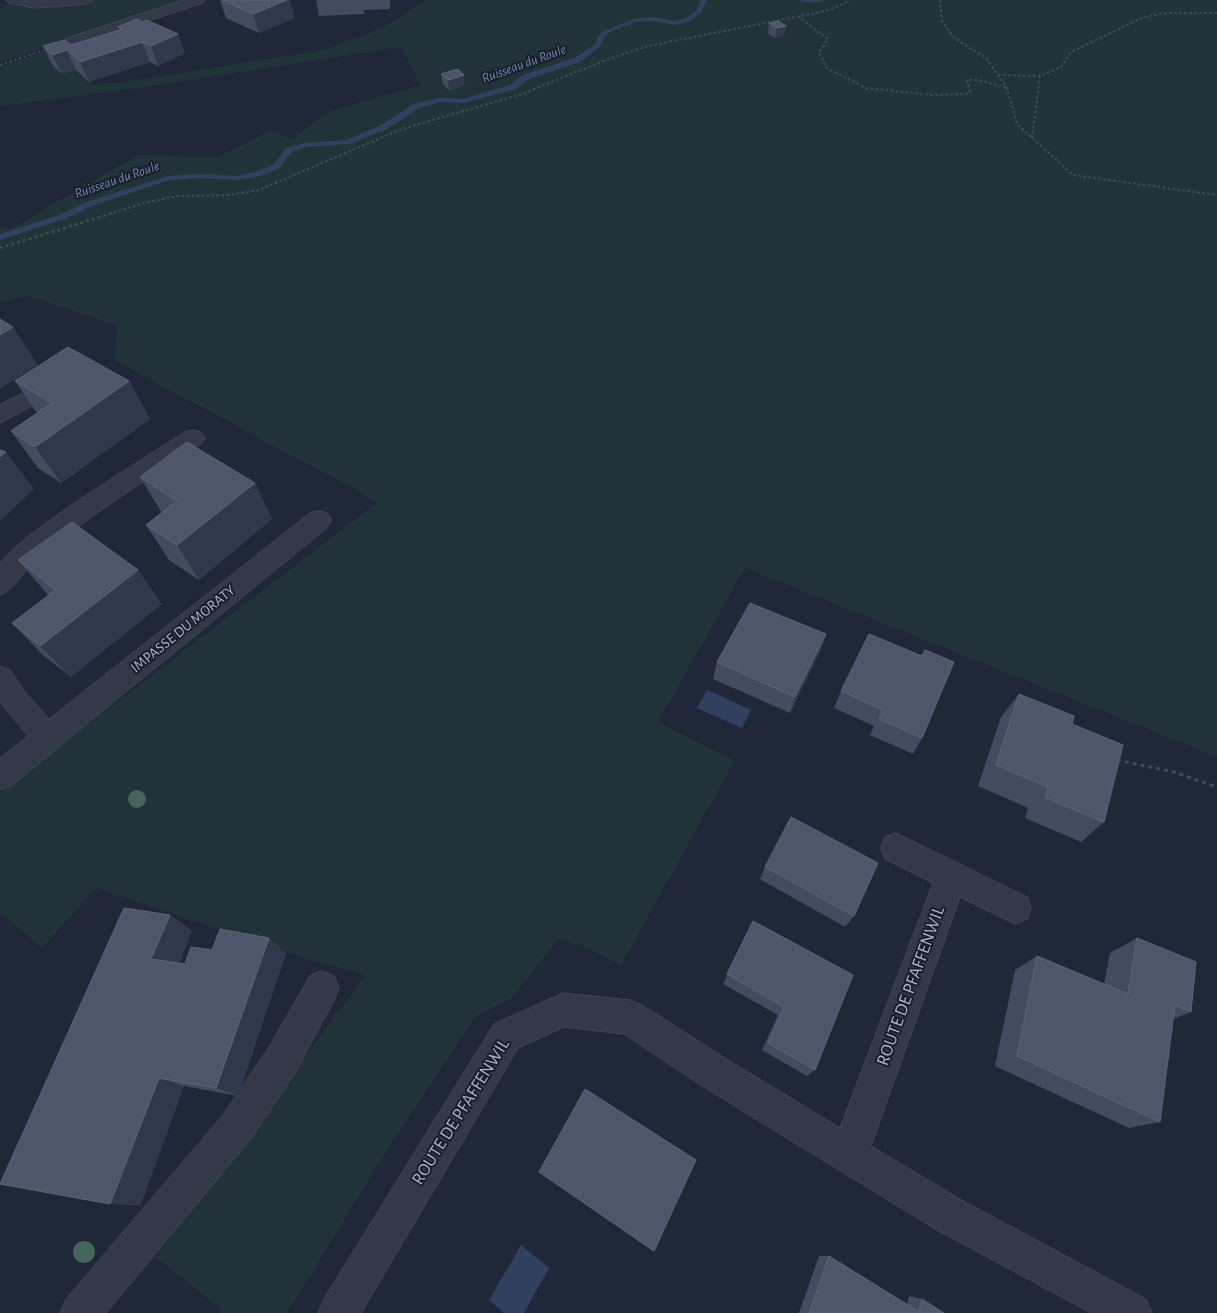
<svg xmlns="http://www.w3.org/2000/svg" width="1217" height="1313" viewBox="0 0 1217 1313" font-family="'Alegreya Sans',sans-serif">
<rect width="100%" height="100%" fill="#202738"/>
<!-- green -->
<path fill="#213339" d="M 14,0 L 188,0 L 0,62 L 0,9 Z
M 426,0 L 1217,0 L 1217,757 L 745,568 L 658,722 L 735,760 L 621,965 L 560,937 L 512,998 L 475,1017 L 381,1160 L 287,1313 L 220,1313 L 221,1309 L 156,1257 L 366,975 L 310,960 L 96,888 L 42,948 L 0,912 L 0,792 L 378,502 L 114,360 L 118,326 L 28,296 L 0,303 L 0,226 L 11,229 L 137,155 L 219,157 L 271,130 L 291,139 L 330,111 L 421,85 L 401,47 L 132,89 L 0,106 L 0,66 L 56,48 L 92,85 L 131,81 L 323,50 L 382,28 Z"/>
<!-- water -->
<path fill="#324060" d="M 707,690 L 751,710 L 742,728 L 697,708 Z
M 521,1245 L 549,1268 L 524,1313 L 504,1313 L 489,1300 Z"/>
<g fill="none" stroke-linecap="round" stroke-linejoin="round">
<!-- stream -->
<path fill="#324060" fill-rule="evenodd" d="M 701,0 L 707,0 L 701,13 L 688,22 L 675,25 L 653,21 L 636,22 L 608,33 L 604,37 L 600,47 L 580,62 L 529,79 L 516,89 L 463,103 L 440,102 L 419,108 L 387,129 L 350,144 L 306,147 L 292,152 L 280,168 L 261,176 L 238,180 L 199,178 L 169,180 L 92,206 L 65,219 L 0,240 L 0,234 L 59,215 L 86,202 L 168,176 L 199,174 L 238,176 L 256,172 L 274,164 L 286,148 L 305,143 L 346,140 L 381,125 L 413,104 L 440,98 L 463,99 L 510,85 L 523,75 L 574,58 L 595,45 L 598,36 L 604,31 L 633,19 L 653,17 L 675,21 L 684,19 L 696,11 Z
M 799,0 L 824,0 C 819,3 804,3 799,0 Z"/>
<!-- minor casing -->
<g stroke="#4e5463" stroke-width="1">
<path id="minor" d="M 7,0 L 93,0 L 86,4 L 34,8 L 9,3 Z
M 184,0 L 205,0 L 203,3 L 75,45 L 65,45 L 62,42 L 65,39 Z
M 60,375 L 68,377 L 71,382 L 68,387 L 0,423 L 0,405 Z
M 193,430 L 201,432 L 205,438 L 201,444 C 146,481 88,515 37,559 C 24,570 14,591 0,595 C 0,587 0,573 0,565 C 7,541 156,451 185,432 Z
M 319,511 L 328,513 L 331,520 L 328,527 L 11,786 L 0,790 L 0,758 L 28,736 L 0,702 L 0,666 L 10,670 L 25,692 L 49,719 L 310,513 Z
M 896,833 L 1027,897 L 1031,908 L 1027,919 L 1015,924 L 960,897 L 871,1146 L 965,1202 L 1146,1299 L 1152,1313 L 1091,1313 L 937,1230 L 702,1086 L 624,1034 L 564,1027 L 518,1048 L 361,1313 L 318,1313 L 324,1299 L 494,1024 L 563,993 L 630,1000 L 642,1005 L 728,1060 L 840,1128 L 933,883 L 885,859 L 880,848 L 885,837 Z
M 322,971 L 334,976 L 339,988 L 334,1000 L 295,1073 L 249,1141 L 106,1313 L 60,1313 L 66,1299 L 223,1115 L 269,1047 L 310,976 Z"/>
</g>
<!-- path-far2 -->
<path stroke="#3c4f53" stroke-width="2" stroke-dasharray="2.5 2.5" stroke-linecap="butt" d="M 940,0 L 942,21 L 954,38 L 986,58 L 1007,88 L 1017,124 L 1073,175 L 1217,195
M 798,16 L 828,39 L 819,53 L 827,68 L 866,88 L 932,95 L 965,94 L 970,92 L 967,80 L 978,80 L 1007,88
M 0,65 L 44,50
M 998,75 L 1040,76
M 1032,138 L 1040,76 L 1061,67 L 1071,52 L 1144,17 L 1164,13 L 1217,13
M 109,214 L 144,203 L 178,196 L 230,195 L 259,190 L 402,129 L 522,94 L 606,60 L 648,46 L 816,13 L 835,8 L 850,0"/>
<!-- path-far1 -->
<path stroke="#3c4f53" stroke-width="2.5" stroke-dasharray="3 3" stroke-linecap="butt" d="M 0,248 L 113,213"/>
<!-- path -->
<path stroke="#3c4f53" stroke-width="3" stroke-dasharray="4 4" stroke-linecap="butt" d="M 1117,760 L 1174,772 L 1217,787"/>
<!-- minor -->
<use href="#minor" fill="#333948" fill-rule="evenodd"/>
</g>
<!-- trees -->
<g fill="#45645a">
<circle cx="137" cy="799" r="9"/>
<circle cx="84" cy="1252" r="11"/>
</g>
<!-- wall -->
<path fill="#434b60" d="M 220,0 L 290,0 L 294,18 L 259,33 L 226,18 Z
M 316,0 L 390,0 L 390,9 L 364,10 L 364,14 L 319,16 Z
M 769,23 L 786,26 L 784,36 L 775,38 L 768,33 Z
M 118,27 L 185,53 L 158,66 L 150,62 L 89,82 L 76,70 L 62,74 L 53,66 L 43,46 L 71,45 L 119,30 Z
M 441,74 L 465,85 L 449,90 L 443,84 Z
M 15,381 L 129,381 L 150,419 L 61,483 L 38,468 L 11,431 L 37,413 Z
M 140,477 L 255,483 L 272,519 L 199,580 L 169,560 L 146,525 L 162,513 Z
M 18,560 L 162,604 L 71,677 L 43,655 L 12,623 L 48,595 Z
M 826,634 L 820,652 L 790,713 L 713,679 L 717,662 Z
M 925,650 L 922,738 L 913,754 L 870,735 L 874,726 L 834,708 L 841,691 L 921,656 Z
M 1019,694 L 1072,724 L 1104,822 L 1081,842 L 1025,818 L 1028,808 L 978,786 L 1001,717 Z
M 765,867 L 854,916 L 845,927 L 760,879 Z
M 170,915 L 192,931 L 179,963 L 185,964 L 212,950 L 269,938 L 286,953 L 238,1096 L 184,1086 L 140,1206 Z
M 753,921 L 815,1070 L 807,1076 L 762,1050 L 778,1015 L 723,984 Z
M 1137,938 L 1191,1012 L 1173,1019 L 1160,1122 L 1129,1128 L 995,1066 L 1015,970 L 1037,956 L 1104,984 L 1110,953 Z
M 539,1172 L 654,1251 L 652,1250 Z
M 819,1256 L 829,1256 L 907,1304 L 909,1296 L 922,1299 L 944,1313 L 799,1313 Z"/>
<!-- shaded-wall -->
<path fill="#30384b" d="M 287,0 L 290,0 L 294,18 L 259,33 L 253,14 Z
M 786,26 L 784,36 L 775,38 L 777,28 Z
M 178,34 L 185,53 L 158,66 L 151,46 Z
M 142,42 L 150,62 L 89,82 L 80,62 Z
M 67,50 L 76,70 L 62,74 L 52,55 Z
M 464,75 L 465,85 L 449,90 L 448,80 Z
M 13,327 L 38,365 L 0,389 L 0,335 Z
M 129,381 L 150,419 L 61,483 L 35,447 Z
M 6,452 L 34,489 L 0,521 L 0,457 Z
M 255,483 L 272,519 L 199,580 L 177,545 Z
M 138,570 L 162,604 L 71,677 L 40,646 Z
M 826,634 L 820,652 L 790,713 L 795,697 Z
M 170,915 L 192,931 L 174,973 L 151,959 Z
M 269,938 L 286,953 L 238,1096 L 216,1088 Z
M 159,1078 L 184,1086 L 140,1206 L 110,1204 Z"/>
<!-- building -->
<path fill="#4e566b" stroke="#5d6579" d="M 223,0 L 287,0 L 253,14 Z
M 137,19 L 143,22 L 146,20 L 178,34 L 151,46 L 142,42 L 80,62 L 67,50 L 52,55 L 43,46 L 65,40 L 71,45 L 123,29 L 118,27 Z
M 778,21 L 786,26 L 777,28 L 769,23 Z
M 458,69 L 464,75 L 448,80 L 441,74 Z
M 0,319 L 13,327 L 0,335 Z
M 68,347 L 129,381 L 35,447 L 11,431 L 52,403 L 15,381 Z
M 187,442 L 255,483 L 177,545 L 146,525 L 177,501 L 140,477 Z
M 0,450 L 6,452 L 0,457 Z
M 72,522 L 138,570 L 40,646 L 12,623 L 56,590 L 18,560 Z
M 750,603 L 826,634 L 795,697 L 717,662 Z
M 869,634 L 922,656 L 925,650 L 954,662 L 922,738 L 879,719 L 883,710 L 841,691 Z
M 1019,694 L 1074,716 L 1072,724 L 1123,745 L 1104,822 L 1046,798 L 1048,787 L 996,765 Z
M 791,817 L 878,863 L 854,916 L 765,867 Z
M 124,908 L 170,915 L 151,959 L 185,964 L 191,947 L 212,950 L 220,929 L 269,938 L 216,1088 L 159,1078 L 110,1204 L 0,1184 Z
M 753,921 L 853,975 L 815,1070 L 768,1043 L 784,1007 L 727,974 Z
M 1137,938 L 1196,962 L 1191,1012 L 1175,1005 L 1160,1122 L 1017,1056 L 1037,956 L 1128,994 Z
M 585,1089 L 696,1160 L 654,1251 L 539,1172 Z
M 829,1256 L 919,1312 L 922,1299 L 944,1313 L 809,1313 Z"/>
<g text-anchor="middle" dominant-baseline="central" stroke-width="4" stroke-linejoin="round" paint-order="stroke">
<!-- far-water labels -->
<g font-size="14" font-style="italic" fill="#7486ae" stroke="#191e2d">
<text transform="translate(524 64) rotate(-20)">Ruisseau du Roule</text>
<text transform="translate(117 180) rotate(-19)">Ruisseau du Roule</text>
</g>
<!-- street labels -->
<g font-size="15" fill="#adb4c5" stroke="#191e2d">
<text transform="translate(183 629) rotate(-39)">IMPASSE DU MORATY</text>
</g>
<!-- near-street labels -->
<g font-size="18" fill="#adb4c5" stroke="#191e2d">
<text transform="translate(911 986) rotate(-70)">ROUTE DE PFAFFENWIL</text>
<text transform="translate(461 1112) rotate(-58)">ROUTE DE PFAFFENWIL</text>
</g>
</g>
</svg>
